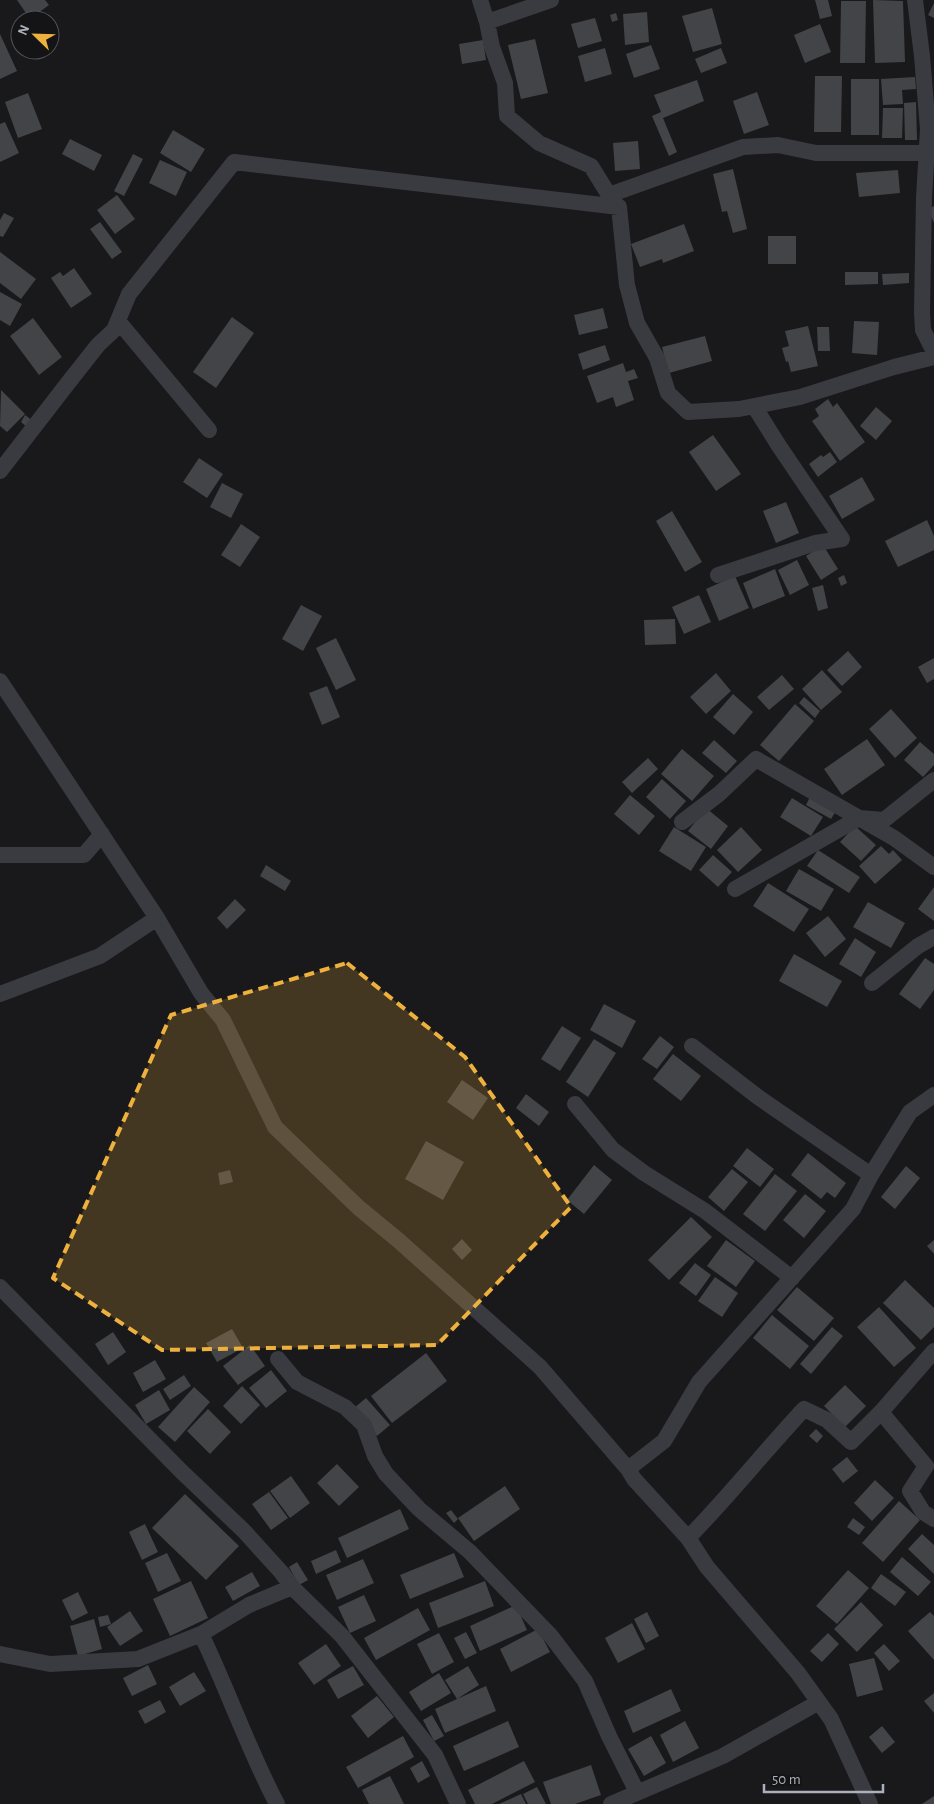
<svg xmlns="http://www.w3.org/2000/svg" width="934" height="1804" viewBox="0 0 934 1804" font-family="'Alegreya Sans',sans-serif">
<rect width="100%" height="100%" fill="#19191b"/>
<!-- building -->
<path fill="#434448" d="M 17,0 L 45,0 L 49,5 L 30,19 Z
M 815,0 L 828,0 L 832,16 L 820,19 Z
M 873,0 L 903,1 L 905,62 L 875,63 Z
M 841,1 L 866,1 L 865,63 L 840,63 Z
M 934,3 L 934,18 L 928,15 Z
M 712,8 L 722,44 L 693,52 L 682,16 Z
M 647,12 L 649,42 L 625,45 L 623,14 Z
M 616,13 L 618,20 L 612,22 L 610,15 Z
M 595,18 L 602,41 L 578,48 L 571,24 Z
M 820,24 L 831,52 L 805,63 L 794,35 Z
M 0,34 L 17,71 L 0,79 Z
M 535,39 L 548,93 L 521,99 L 508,45 Z
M 483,40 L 486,60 L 462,64 L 459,44 Z
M 651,45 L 660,69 L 634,78 L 626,54 Z
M 605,48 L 612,74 L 585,82 L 578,56 Z
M 721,48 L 727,63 L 701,73 L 695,59 Z
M 815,76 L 842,76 L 841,132 L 814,132 Z
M 915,77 L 916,89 L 902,90 L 903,104 L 883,105 L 881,79 Z
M 851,79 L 879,79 L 879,135 L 851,135 Z
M 697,80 L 704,101 L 663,118 L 677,152 L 669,156 L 652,116 L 661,112 L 654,95 Z
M 757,92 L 769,125 L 744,134 L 733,101 Z
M 28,93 L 42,129 L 18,138 L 5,102 Z
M 916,102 L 917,140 L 905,140 L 904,103 Z
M 883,108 L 903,108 L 902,138 L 882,138 Z
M 5,122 L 19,153 L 0,162 L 0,124 Z
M 173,130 L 205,149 L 191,172 L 160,153 Z
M 70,139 L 102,155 L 94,171 L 62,154 Z
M 638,141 L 640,169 L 615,171 L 613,143 Z
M 133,154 L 143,159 L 124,196 L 114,191 Z
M 160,160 L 187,172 L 176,196 L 149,183 Z
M 733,169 L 747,229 L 733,233 L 727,211 L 722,212 L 713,174 Z
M 898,170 L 900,193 L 859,197 L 856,173 Z
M 117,195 L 135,219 L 115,234 L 97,210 Z
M 934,206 L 934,223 L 928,209 Z
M 4,213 L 14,218 L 3,237 L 0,236 L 0,220 Z
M 100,222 L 122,252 L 112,259 L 90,229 Z
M 684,224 L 694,251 L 663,263 L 662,259 L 640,267 L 631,244 Z
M 768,236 L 796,236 L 796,264 L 768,264 Z
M 0,252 L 36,279 L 21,299 L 0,283 Z
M 74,268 L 92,294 L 71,308 L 51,278 L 60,272 L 63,276 Z
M 845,272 L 878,272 L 878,284 L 845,285 Z
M 909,273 L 909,283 L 883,285 L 882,274 Z
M 0,292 L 22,304 L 10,326 L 0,320 Z
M 603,308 L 608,328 L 579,335 L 574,315 Z
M 232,317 L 254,333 L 216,388 L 193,372 Z
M 33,318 L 62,357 L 39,375 L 10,336 Z
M 854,321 L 879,322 L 877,355 L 852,353 Z
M 808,326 L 818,366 L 791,372 L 788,361 L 786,362 L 782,348 L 789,346 L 785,331 Z
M 817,327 L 829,327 L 830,351 L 818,351 Z
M 705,336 L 712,361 L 669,373 L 662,347 Z
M 605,345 L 610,360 L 583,370 L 578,354 Z
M 623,363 L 626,372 L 634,369 L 638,378 L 628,381 L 634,400 L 616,407 L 613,397 L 597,403 L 587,376 Z
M 1,390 L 25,414 L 7,432 L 0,426 Z
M 828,399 L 833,407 L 837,403 L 865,442 L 840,461 L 812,421 L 819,416 L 815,409 Z
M 876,407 L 892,421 L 876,440 L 860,426 Z
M 25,415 L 33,421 L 28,428 L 21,422 Z
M 713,435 L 741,474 L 716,491 L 689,452 Z
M 830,452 L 837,462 L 818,477 L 809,464 L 821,455 L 823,457 Z
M 199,458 L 223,474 L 207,498 L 183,482 Z
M 862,477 L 875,500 L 842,519 L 829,496 Z
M 222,483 L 243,494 L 231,518 L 210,507 Z
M 786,502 L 799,533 L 776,543 L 763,511 Z
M 672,511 L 702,562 L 685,572 L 656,521 Z
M 927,520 L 934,536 L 934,550 L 898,567 L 885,541 Z
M 241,524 L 260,537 L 240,567 L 221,555 Z
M 823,545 L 838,569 L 821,580 L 806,556 Z
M 797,560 L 809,585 L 790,595 L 778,570 Z
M 775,569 L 785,596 L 753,609 L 743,583 Z
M 844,575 L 847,583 L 841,586 L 838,578 Z
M 735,576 L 749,608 L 719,621 L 706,589 Z
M 823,585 L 828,608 L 818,611 L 812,588 Z
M 699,595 L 711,622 L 684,634 L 672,607 Z
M 301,605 L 322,616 L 303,651 L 282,639 Z
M 675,619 L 676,644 L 645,645 L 644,620 Z
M 336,638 L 356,680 L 336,690 L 316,648 Z
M 848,651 L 862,667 L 842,686 L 827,670 Z
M 934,658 L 934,679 L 927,683 L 918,667 Z
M 822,670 L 842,692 L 821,710 L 802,689 Z
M 716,673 L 731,691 L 706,714 L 690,697 Z
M 782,675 L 794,689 L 769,710 L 757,697 Z
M 327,686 L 340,717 L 322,725 L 309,693 Z
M 733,694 L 753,712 L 734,735 L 713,717 Z
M 804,697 L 820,711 L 815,718 L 799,703 Z
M 795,704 L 814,721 L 779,761 L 760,745 Z
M 891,709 L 917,738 L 895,758 L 869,729 Z
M 867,739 L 885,765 L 842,795 L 824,769 Z
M 714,740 L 737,761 L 726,773 L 702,753 Z
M 920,742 L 934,754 L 934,765 L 923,777 L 904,760 Z
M 682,749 L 714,776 L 692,801 L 661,774 Z
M 648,758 L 658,769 L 632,793 L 622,782 Z
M 662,779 L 686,801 L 670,819 L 646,797 Z
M 630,795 L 655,816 L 639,835 L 614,814 Z
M 810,797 L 836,811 L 831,819 L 806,805 Z
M 792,798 L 823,817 L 811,836 L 780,817 Z
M 706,808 L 728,826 L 711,849 L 688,831 Z
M 855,826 L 876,845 L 861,861 L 840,842 Z
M 674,827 L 706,847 L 691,871 L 659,851 Z
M 741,827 L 762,850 L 738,872 L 717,850 Z
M 881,846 L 889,854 L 893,850 L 902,860 L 875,884 L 859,866 Z
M 818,850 L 860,877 L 849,893 L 807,866 Z
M 713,855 L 732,872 L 718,887 L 699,870 Z
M 266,865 L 291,881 L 285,891 L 260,876 Z
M 799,869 L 834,889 L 821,911 L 786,891 Z
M 768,883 L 809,909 L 794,932 L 753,906 Z
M 934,887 L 934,921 L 918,909 Z
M 235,899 L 246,910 L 227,929 L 217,918 Z
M 868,902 L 905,923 L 891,948 L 853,927 Z
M 828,916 L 846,939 L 825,957 L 806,933 Z
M 855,938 L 876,952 L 861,977 L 839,964 Z
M 794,954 L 842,981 L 827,1007 L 779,981 Z
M 925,958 L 934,964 L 934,990 L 920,1009 L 899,994 Z
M 604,1004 L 636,1021 L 622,1048 L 590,1030 Z
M 562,1026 L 581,1038 L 560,1071 L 541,1059 Z
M 660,1036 L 674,1047 L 657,1069 L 642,1059 Z
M 594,1039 L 616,1053 L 588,1097 L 566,1082 Z
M 673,1054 L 701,1076 L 681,1101 L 653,1079 Z
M 462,1080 L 488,1098 L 473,1120 L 447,1102 Z
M 526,1094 L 549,1112 L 539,1126 L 516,1108 Z
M 426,1141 L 464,1162 L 443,1200 L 405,1179 Z
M 747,1148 L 774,1169 L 760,1187 L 733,1166 Z
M 808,1153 L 846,1183 L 835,1198 L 827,1192 L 821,1199 L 791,1175 Z
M 594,1165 L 612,1180 L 584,1214 L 567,1200 Z
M 906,1166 L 920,1178 L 895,1209 L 881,1197 Z
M 732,1169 L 748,1182 L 724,1211 L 708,1197 Z
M 230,1170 L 233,1182 L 220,1185 L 218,1173 Z
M 775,1174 L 797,1191 L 765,1231 L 743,1214 Z
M 805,1194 L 826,1211 L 804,1238 L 783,1220 Z
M 691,1217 L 712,1237 L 669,1280 L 648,1260 Z
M 462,1239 L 472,1250 L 462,1260 L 452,1249 Z
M 726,1240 L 755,1261 L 736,1287 L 707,1266 Z
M 934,1240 L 934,1254 L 927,1246 Z
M 695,1263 L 711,1275 L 696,1296 L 679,1283 Z
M 715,1277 L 738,1293 L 722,1317 L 698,1301 Z
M 905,1280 L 934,1308 L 934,1327 L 921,1340 L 883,1303 Z
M 797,1287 L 834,1318 L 814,1341 L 777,1310 Z
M 879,1307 L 916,1348 L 894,1367 L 857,1327 Z
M 772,1315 L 809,1346 L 790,1369 L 753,1338 Z
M 832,1327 L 843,1336 L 811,1374 L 800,1364 Z
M 232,1329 L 243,1348 L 217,1362 L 206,1343 Z
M 113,1332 L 126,1352 L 108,1365 L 95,1344 Z
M 250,1345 L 265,1366 L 238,1385 L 223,1366 Z
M 426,1353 L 447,1381 L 392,1423 L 371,1396 Z
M 155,1360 L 166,1379 L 143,1392 L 133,1373 Z
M 271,1370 L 287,1391 L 266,1408 L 249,1388 Z
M 184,1375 L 191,1386 L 170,1400 L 163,1389 Z
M 845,1385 L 866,1406 L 845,1427 L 824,1406 Z
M 242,1386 L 260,1405 L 241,1424 L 223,1406 Z
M 194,1387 L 210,1402 L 175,1442 L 158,1427 Z
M 159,1390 L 170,1410 L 146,1424 L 135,1405 Z
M 366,1398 L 390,1425 L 377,1436 L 354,1408 Z
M 208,1409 L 231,1432 L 210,1454 L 187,1431 Z
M 816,1429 L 823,1436 L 817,1443 L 809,1436 Z
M 847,1457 L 858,1471 L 843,1483 L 832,1469 Z
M 337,1464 L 359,1487 L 339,1506 L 317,1483 Z
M 291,1476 L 310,1503 L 290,1518 L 270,1491 Z
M 875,1480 L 894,1498 L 872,1521 L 854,1503 Z
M 505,1486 L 520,1509 L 474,1541 L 458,1518 Z
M 269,1492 L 288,1518 L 271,1530 L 252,1504 Z
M 185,1494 L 239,1546 L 206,1580 L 152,1528 Z
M 899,1501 L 920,1520 L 883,1562 L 862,1543 Z
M 400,1509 L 409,1529 L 347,1558 L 338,1538 Z
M 451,1510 L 458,1519 L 454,1523 L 446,1513 Z
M 853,1518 L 865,1527 L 859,1535 L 847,1527 Z
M 145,1524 L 158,1552 L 142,1560 L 129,1532 Z
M 922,1534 L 934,1545 L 934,1574 L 908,1549 Z
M 336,1550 L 341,1562 L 316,1574 L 311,1561 Z
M 167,1553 L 181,1581 L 158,1592 L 145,1563 Z
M 454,1553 L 464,1577 L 410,1599 L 400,1575 Z
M 902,1557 L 931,1582 L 918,1596 L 890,1572 Z
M 363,1559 L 374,1583 L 337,1600 L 326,1575 Z
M 297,1562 L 308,1580 L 299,1585 L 289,1567 Z
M 848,1570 L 869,1588 L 837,1624 L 816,1606 Z
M 252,1572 L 260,1586 L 233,1601 L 225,1587 Z
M 881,1574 L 906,1592 L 895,1606 L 871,1588 Z
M 191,1581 L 208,1618 L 170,1636 L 153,1599 Z
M 485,1581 L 494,1606 L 438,1628 L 429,1603 Z
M 78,1592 L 88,1613 L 72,1621 L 62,1600 Z
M 364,1595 L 376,1621 L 350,1633 L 338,1607 Z
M 861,1602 L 883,1625 L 857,1652 L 834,1629 Z
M 516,1605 L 527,1630 L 480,1651 L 470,1626 Z
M 418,1608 L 430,1630 L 376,1660 L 364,1638 Z
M 130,1611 L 143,1631 L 120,1646 L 107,1627 Z
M 647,1612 L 659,1636 L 646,1643 L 634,1619 Z
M 930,1612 L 934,1616 L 934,1660 L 908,1631 Z
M 108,1615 L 111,1624 L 100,1627 L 98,1617 Z
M 94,1619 L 102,1649 L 78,1656 L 70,1626 Z
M 632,1623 L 645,1649 L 618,1663 L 605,1638 Z
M 538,1629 L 550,1652 L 511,1672 L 500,1649 Z
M 466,1632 L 477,1653 L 465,1659 L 454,1638 Z
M 439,1633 L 454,1662 L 432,1674 L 417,1644 Z
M 828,1633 L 839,1644 L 822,1662 L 810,1651 Z
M 326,1644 L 341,1666 L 314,1685 L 298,1663 Z
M 884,1644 L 900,1661 L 889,1671 L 874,1653 Z
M 874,1658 L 883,1690 L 857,1697 L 849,1664 Z
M 148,1665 L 157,1684 L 132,1696 L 123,1678 Z
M 353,1666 L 364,1685 L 338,1699 L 327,1680 Z
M 468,1666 L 479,1685 L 457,1699 L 486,1686 L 496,1711 L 445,1733 L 435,1709 L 457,1699 L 445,1680 Z
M 194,1672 L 206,1691 L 180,1706 L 169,1687 Z
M 439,1673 L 451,1693 L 421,1711 L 409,1692 Z
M 671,1689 L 681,1711 L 633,1733 L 624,1711 Z
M 934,1693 L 934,1713 L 924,1701 Z
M 377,1696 L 394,1717 L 368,1738 L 351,1716 Z
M 160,1700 L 166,1712 L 145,1724 L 138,1711 Z
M 432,1715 L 444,1736 L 434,1741 L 423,1720 Z
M 508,1721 L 519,1747 L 464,1771 L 453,1746 Z
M 685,1721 L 699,1748 L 673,1762 L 660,1735 Z
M 882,1726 L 895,1742 L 882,1753 L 869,1737 Z
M 403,1736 L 414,1757 L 358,1788 L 346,1767 Z
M 651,1736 L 666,1763 L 644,1776 L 628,1749 Z
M 422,1761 L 430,1776 L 418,1783 L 410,1768 Z
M 524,1761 L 535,1782 L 492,1804 L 475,1804 L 468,1790 Z
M 591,1765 L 601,1795 L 575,1804 L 551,1804 L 543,1782 Z
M 390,1776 L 404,1804 L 369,1804 L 362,1790 Z
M 537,1787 L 546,1804 L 528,1804 L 523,1794 Z
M 521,1794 L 526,1804 L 499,1804 Z
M 934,1796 L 934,1804 L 922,1804 Z"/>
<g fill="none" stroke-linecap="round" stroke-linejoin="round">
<!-- minor -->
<path stroke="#3a3b40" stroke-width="16" d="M 480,0 L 487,22 L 492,47 L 505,83 L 507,116 L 539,143 L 591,166 L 609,195 L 615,202
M 915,0 L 922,56 L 928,129 L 924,198 L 922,312 L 923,330 L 934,352
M 487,22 L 551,0
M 609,195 L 743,147 L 778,145 L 816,153 L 934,153
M 119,322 L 209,430
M 0,471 L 68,383 L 98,345 L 114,330 L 129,294 L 234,162 L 619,207 L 627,285 L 637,323 L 657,358 L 668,393 L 688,412 L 739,409 L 800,397 L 894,367 L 934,357
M 718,575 L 815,543 L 842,539 L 779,446 L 754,406
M 0,681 L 157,918 L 201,993 L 223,1020 L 275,1127 L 359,1208 L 398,1240 L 540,1367 L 628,1469 L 634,1479 L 688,1538 L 707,1567 L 798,1673 L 831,1719 L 870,1804
M 682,822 L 719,794 L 756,759 L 894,838 L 934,867
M 0,855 L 84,855 L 102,834
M 735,889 L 859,818 L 884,820 L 934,780
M 872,983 L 918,946 L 934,937
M 0,994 L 100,956 L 157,918
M 692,1046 L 758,1097 L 871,1175
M 575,1104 L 613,1150 L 644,1173 L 705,1211 L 792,1278
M 0,1287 L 181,1471 L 244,1531 L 282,1573 L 292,1587 L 342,1636 L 435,1755 L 458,1804
M 278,1359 L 297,1382 L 345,1407 L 364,1425 L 375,1456 L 386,1474 L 419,1509 L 470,1552 L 551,1636 L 585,1681 L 609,1736 L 637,1792
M 881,1412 L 926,1466 L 910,1491 L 923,1512 L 934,1519
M 628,1469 L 664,1441 L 699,1382 L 853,1209 L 871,1175 L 910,1112 L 934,1095
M 688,1538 C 728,1497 764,1452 804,1409 L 827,1420 L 851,1442 L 881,1412 L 934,1351
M 0,1654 L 50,1664 L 138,1659 L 201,1634
M 277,1804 C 248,1749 228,1690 201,1634 L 249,1605 L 292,1587
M 611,1804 L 723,1756 L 819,1702"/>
</g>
<!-- marked area -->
<path fill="#eeb13e" fill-opacity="0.2" stroke="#eeb13e" stroke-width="4" stroke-dasharray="10 6" stroke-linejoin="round" d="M 347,963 L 465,1057 L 571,1207 L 437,1345 L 162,1350 L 53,1278 L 171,1015 Z"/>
<!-- north arrow -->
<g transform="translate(35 35) rotate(293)"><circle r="24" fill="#141416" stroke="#515258"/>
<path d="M0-4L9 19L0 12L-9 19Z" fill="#eeb13e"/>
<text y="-8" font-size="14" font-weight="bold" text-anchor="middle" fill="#acb0ba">N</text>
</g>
<!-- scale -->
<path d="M764 1784v8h119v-8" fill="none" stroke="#acb0ba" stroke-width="2.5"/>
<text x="772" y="1784" font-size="15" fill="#acb0ba" stroke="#141416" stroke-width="4" paint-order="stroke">50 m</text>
</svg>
